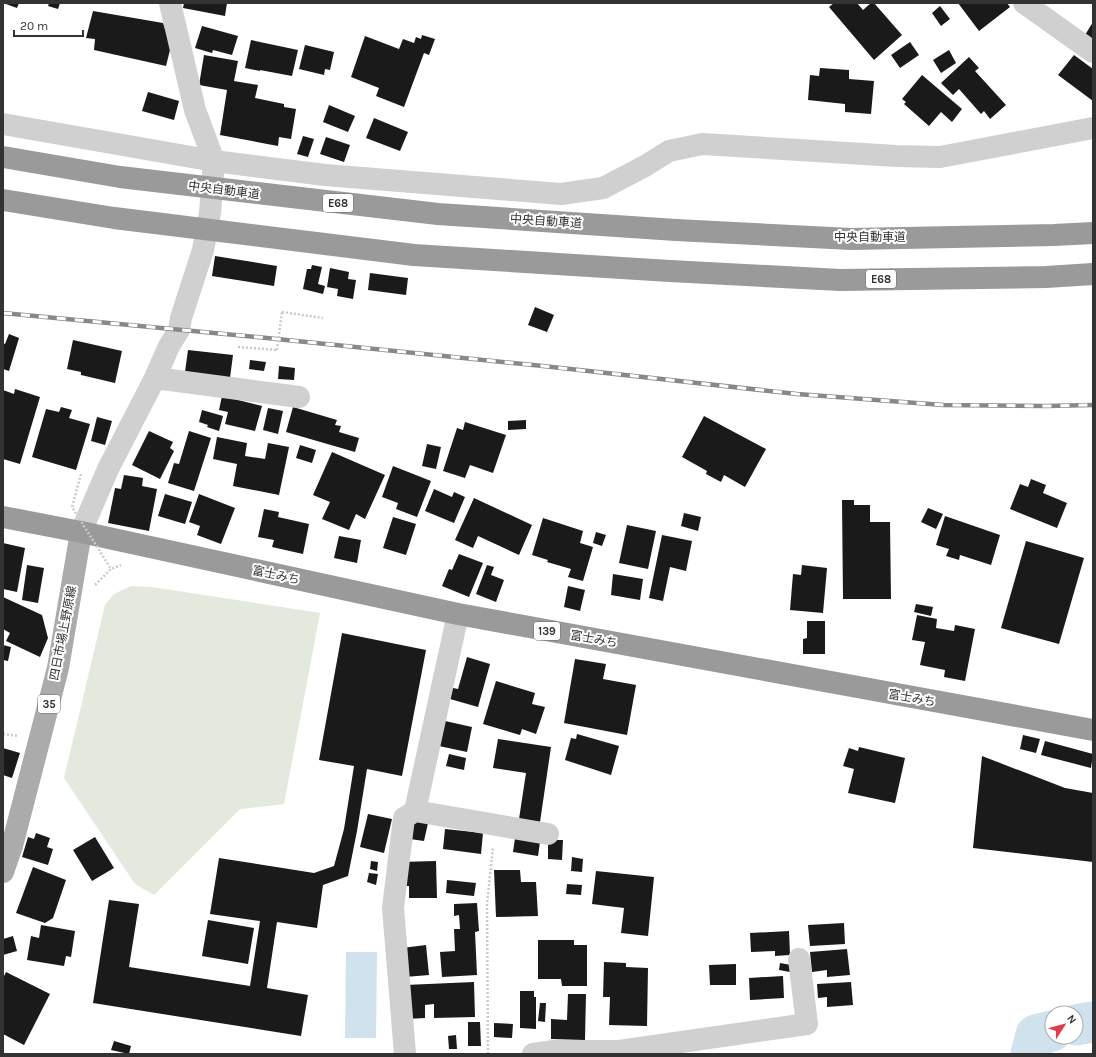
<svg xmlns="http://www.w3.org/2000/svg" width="1096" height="1057" viewBox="0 0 1096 1057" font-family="Karla,'Noto Sans JP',sans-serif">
<rect width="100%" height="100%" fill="#fff"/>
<!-- green -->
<path fill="#e3e9dc" d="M 131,586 L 152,587 L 320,613 L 284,804 L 240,809 L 154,895 L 135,884 L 64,778 L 105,605 L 114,594 Z"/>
<!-- water -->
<path fill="#cfe2ed" d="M 346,952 L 377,952 L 376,1038 L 345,1038 Z"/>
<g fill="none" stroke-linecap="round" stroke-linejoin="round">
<!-- river -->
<path stroke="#cfe2ed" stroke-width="41" d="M 1076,1025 L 1093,1022
M 1031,1054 L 1036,1035 L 1052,1031"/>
</g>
<!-- building -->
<path fill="#1a1a1a" d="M 3,3 L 19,3 L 17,8 Z
M 49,3 L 60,3 L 58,9 L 48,6 Z
M 184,3 L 227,3 L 225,16 L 183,8 Z
M 834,3 L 857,3 L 863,10 L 871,3 L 874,3 L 902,35 L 874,60 L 829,7 Z
M 958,3 L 1007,3 L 1010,7 L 979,31 Z
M 940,6 L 950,19 L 941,26 L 932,13 Z
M 93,11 L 163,23 L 171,46 L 166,66 L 94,50 L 95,39 L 86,38 Z
M 1093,22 L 1093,39 L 1085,35 Z
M 202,26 L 238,36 L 232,55 L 213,50 L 212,53 L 195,48 Z
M 422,35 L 435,39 L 429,55 L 424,53 L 404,107 L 376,96 L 379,88 L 351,77 L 365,36 L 399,49 L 403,39 L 414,43 L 416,37 L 421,39 Z
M 251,40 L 298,50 L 292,76 L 260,70 L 260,71 L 245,68 Z
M 910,42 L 919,55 L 900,68 L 891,55 Z
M 305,45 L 334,52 L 330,70 L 325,69 L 324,75 L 299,69 Z
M 949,50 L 956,63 L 941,73 L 933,60 Z
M 204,55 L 238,61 L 234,81 L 258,85 L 255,98 L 284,104 L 284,107 L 296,109 L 291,139 L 279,137 L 278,146 L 220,135 L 227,90 L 199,85 Z
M 1074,55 L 1093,69 L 1093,101 L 1058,75 Z
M 969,57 L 979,68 L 975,71 L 1006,105 L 990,119 L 984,111 L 981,114 L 959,89 L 953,95 L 941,83 Z
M 820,68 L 849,70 L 849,79 L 874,81 L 871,114 L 845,112 L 845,104 L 808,100 L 810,75 L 819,76 Z
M 922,75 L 962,109 L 952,122 L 941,112 L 929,126 L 904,104 L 906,102 L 902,99 Z
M 148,92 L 179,101 L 174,120 L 142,111 Z
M 329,105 L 355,116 L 348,132 L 323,122 Z
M 374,118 L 408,132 L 400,151 L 366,138 Z
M 303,136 L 314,139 L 308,157 L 297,154 Z
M 326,137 L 350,145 L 344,162 L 320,154 Z
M 215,256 L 277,266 L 274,286 L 212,276 Z
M 312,265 L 322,267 L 318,284 L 325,286 L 323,294 L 303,289 L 307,269 L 311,269 Z
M 330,268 L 349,272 L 348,279 L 356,280 L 353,299 L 337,296 L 338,289 L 327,287 Z
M 370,273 L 408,278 L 406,295 L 368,290 Z
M 535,307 L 554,315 L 547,332 L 528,325 Z
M 9,334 L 19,338 L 9,371 L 3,369 L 3,343 L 5,344 Z
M 73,340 L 122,351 L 115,383 L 81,375 L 81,372 L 67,369 Z
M 188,350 L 233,355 L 230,378 L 185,372 Z
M 250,360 L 266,362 L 264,371 L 249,369 Z
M 279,366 L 295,368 L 294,380 L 278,379 Z
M 15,389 L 40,397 L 20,464 L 3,459 L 3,390 L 14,394 Z
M 222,396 L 262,406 L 255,431 L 225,424 L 228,412 L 219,410 Z
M 61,407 L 72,410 L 69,418 L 90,424 L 76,470 L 32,457 L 46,409 L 59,412 Z
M 293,407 L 337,420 L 335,425 L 341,426 L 339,432 L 359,438 L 355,452 L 286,432 Z
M 268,408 L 283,411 L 278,434 L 263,430 Z
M 202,410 L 223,416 L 219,431 L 207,427 L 208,425 L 199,422 Z
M 704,416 L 766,449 L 745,487 L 724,475 L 721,482 L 706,474 L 707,471 L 682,457 Z
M 97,417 L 112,421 L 105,445 L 91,441 Z
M 526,420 L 526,429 L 508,430 L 508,421 Z
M 465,422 L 506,435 L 493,473 L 470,465 L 465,478 L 443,471 L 457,428 L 463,430 Z
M 149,431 L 173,442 L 170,448 L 174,451 L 160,479 L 132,465 Z
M 189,431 L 211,438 L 194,491 L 168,483 L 174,463 L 179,464 Z
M 217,437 L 247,443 L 245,456 L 265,459 L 268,443 L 289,447 L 279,495 L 233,486 L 237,464 L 213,459 Z
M 427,444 L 441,447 L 436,469 L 422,466 Z
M 300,445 L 316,450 L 312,463 L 296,458 Z
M 332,452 L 385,475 L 365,519 L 356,514 L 349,530 L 322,519 L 330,502 L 313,495 Z
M 393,466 L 431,481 L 417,517 L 396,509 L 398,503 L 382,497 Z
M 124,475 L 143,478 L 142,486 L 157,489 L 149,531 L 108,523 L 115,488 L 121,489 Z
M 1031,479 L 1046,485 L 1043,493 L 1067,503 L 1057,528 L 1010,509 L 1020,484 L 1028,487 Z
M 434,489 L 452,497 L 454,492 L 465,497 L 454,523 L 425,511 Z
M 165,494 L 192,502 L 185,524 L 158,516 Z
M 199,494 L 235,508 L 221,544 L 197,535 L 200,526 L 189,522 Z
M 474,498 L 532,525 L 519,555 L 478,536 L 473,548 L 455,540 Z
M 842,500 L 854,500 L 854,505 L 870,505 L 870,522 L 890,522 L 891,599 L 843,599 Z
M 928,508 L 943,514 L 936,529 L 921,522 Z
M 264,509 L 279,512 L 278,517 L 309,524 L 303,554 L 272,547 L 274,540 L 258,537 Z
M 684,513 L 701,517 L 698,531 L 681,526 Z
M 945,516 L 1000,535 L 991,565 L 960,555 L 959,560 L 946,556 L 949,549 L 936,545 Z
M 393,517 L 416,524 L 406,555 L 383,548 Z
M 543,518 L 583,531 L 580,543 L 593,547 L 583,581 L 568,577 L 571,569 L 547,562 L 548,560 L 532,555 Z
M 627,525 L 656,531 L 648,569 L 619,563 Z
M 596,532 L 606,535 L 602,546 L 593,543 Z
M 662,535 L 692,541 L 686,571 L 670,567 L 663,601 L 649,598 Z
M 339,536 L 361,540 L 357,563 L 334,558 Z
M 1026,541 L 1084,558 L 1059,644 L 1001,628 Z
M 3,543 L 25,548 L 17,592 L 3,589 Z
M 459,554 L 483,563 L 469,597 L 442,586 L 449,569 L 452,570 Z
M 27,565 L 44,568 L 38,603 L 22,600 Z
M 487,565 L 494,567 L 491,575 L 504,580 L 496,602 L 476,594 Z
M 802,565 L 827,568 L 823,613 L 790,610 L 793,574 L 801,575 Z
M 613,574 L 643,579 L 640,600 L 611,595 Z
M 568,586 L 585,590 L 580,611 L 564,607 Z
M 3,597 L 42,615 L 48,638 L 40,657 L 6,641 L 10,633 L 3,629 Z
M 916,604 L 933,607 L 931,616 L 914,612 Z
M 917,615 L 937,619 L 936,628 L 954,631 L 955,625 L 975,629 L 965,681 L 944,677 L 945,670 L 920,665 L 925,642 L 912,640 Z
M 807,621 L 825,621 L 825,654 L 803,654 L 803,639 L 807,638 Z
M 342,633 L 426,650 L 402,776 L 367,769 L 357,831 L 348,876 L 323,885 L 317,928 L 277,922 L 267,988 L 308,995 L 301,1036 L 93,1003 L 109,900 L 139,904 L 129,967 L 250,986 L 260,921 L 210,914 L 219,858 L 314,873 L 334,866 L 344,829 L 354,766 L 319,760 Z
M 3,645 L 11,647 L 8,661 L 3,660 Z
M 467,657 L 490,664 L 478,707 L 450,699 L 453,688 L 458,689 Z
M 575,659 L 606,664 L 603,679 L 636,685 L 627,735 L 564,723 Z
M 496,681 L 535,693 L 532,704 L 545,707 L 536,734 L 522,729 L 520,735 L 483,724 Z
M 445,721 L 472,727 L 467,752 L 439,746 Z
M 577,734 L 619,746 L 611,775 L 565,760 L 571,738 L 576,739 Z
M 1023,735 L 1040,739 L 1036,753 L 1020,749 Z
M 498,739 L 551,747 L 540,822 L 519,819 L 526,773 L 493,768 Z
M 1045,741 L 1093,754 L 1091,768 L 1041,755 Z
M 859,747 L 905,758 L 895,803 L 848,793 L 854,769 L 843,766 L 849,748 L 858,751 Z
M 3,748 L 20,753 L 12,778 L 3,775 Z
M 449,754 L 466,758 L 464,770 L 446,766 Z
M 982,756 L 1065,788 L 1093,793 L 1093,862 L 973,848 Z
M 368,814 L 392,819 L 384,853 L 360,847 Z
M 414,820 L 428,823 L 424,841 L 410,839 Z
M 445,829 L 483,833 L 481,854 L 443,849 Z
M 36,833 L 50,838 L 47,847 L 53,849 L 48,865 L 22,857 L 28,837 L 34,839 Z
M 95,837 L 114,868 L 92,881 L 73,850 Z
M 515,838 L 540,842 L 538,856 L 513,852 Z
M 548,840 L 563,840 L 562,860 L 548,859 Z
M 572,857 L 583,859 L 582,872 L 571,871 Z
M 371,861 L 378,862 L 377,871 L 370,869 Z
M 436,861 L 437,898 L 409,898 L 409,886 L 401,886 L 400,862 Z
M 33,867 L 66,880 L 53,918 L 45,923 L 16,913 Z
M 494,870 L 520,870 L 521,882 L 536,882 L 538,916 L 496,917 Z
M 596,871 L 654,877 L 648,936 L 621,933 L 624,908 L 592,904 Z
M 369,873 L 378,874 L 376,885 L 367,882 Z
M 447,880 L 476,883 L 474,896 L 446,893 Z
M 567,884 L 582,885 L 581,895 L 566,894 Z
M 477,903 L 479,931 L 475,932 L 477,975 L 442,977 L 440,952 L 455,951 L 454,929 L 460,929 L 459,915 L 454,916 L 454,904 Z
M 208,920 L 254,928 L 248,964 L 202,956 Z
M 844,923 L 845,944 L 810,946 L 808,925 Z
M 41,925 L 75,931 L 71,957 L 66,956 L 64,966 L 27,960 L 31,936 L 39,938 Z
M 789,931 L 790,955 L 775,956 L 775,951 L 751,952 L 750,933 Z
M 13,936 L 17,951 L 3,955 L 3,939 Z
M 538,940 L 574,940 L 574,945 L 587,945 L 587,986 L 562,986 L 561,979 L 538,979 Z
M 426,945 L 429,975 L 405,977 L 402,948 Z
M 847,949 L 850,975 L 827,977 L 827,970 L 812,972 L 810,952 Z
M 604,962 L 626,963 L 626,967 L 648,968 L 647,1026 L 609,1025 L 610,997 L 603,997 Z
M 780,963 L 791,965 L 790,972 L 779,970 Z
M 736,964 L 736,985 L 710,985 L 709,965 Z
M 6,972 L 50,994 L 24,1045 L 3,1034 L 3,978 Z
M 783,976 L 784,998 L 750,1000 L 749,978 Z
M 474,982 L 475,1017 L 434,1018 L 434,1004 L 425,1005 L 425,1018 L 406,1019 L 405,985 Z
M 851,982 L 853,1005 L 827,1007 L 827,997 L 818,998 L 817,984 Z
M 520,991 L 534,991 L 534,997 L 536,997 L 536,1029 L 520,1028 Z
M 568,994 L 586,994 L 585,1040 L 551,1039 L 551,1019 L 567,1020 Z
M 540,1003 L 546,1003 L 545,1022 L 538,1021 Z
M 468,1022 L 480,1022 L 481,1046 L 468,1046 Z
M 494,1023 L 513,1024 L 512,1038 L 494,1037 Z
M 456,1035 L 457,1049 L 449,1049 L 448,1036 Z
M 114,1041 L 131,1046 L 129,1054 L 111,1050 Z"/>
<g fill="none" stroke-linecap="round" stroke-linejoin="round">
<!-- path -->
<path stroke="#cacaca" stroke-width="2.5" stroke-dasharray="2 2" stroke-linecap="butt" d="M 282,312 L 323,318
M 238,347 L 277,350
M 95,585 L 111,569 L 121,565
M 3,734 L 18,736
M 488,1054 L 487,904 L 493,847"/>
<!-- minor -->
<path stroke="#d0d0d0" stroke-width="22" d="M 1024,3 L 1093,52
M 3,124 L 214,161 L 325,175 L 561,194 L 603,188 L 645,166 L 669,151 L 702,144 L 896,156 L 940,157 L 1093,128
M 155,378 L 299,397
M 81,532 L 108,469 L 155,378 L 169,346 L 179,330 L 181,318 L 203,250 L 210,213 L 214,161 L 195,110 L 170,3
M 458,614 L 415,811 L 548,834
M 405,1054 L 393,908 L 404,818 L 415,811
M 533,1054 L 554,1051 L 619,1051 L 807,1024 L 799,959"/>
<!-- major -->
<path stroke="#ababab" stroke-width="22" d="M 3,872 L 12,846 L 58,668 L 81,532"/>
<!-- highway -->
<path stroke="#9a9a9a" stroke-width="22" d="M 676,230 L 851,239 L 1054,235 L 1093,233
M 670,271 L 840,280 L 1046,277 L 1093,274
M 3,517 L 81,532 L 458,614 L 1093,730"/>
<!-- rail casing -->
<g stroke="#888" stroke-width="4.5">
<path id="rail" d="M 3,313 L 257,337 L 543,366 L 797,394 L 943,405 L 1046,406 L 1093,405"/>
</g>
<!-- rail -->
<use href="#rail" stroke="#fff" stroke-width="3" stroke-dasharray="9" stroke-linecap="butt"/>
<!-- path-bridge -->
<path stroke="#cacaca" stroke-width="2.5" stroke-dasharray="2 2" stroke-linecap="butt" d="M 277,350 L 282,312
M 81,474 L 72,507 L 111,569"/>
<!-- highway-bridge -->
<path stroke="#9a9a9a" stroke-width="22" d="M 3,157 L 120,177 L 438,214 L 676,230
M 3,200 L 114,218 L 414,255 L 670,271"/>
</g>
<g text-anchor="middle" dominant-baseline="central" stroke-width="4" stroke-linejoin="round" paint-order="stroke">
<!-- shield labels -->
<g fill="#fff" stroke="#707070" stroke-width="1">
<rect x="323" y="194" width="30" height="18" rx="3"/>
<rect x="866" y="270" width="30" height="18" rx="3"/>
<rect x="534" y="622" width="26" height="18" rx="3"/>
<rect x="38" y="695" width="22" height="18" rx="3"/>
</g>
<g font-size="11" font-weight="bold" fill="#333">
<text x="338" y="203">E68</text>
<text x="881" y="279">E68</text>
<text x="547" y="631">139</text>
<text x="49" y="704">35</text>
</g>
<!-- street labels -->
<g font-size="12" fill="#333" stroke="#fff">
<text transform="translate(224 190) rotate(7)">中央自動車道</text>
<text transform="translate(546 221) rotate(4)">中央自動車道</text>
<text x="870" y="237">中央自動車道</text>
<text transform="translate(276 575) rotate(12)">富士みち</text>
<text transform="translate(63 633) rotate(-79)">四日市場上野原線</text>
<text transform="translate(594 639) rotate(10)">富士みち</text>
<text transform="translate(912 698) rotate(10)">富士みち</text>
</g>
</g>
<!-- border -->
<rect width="1096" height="1057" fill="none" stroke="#333333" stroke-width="8"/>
<!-- north arrow -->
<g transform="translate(1064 1025) rotate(54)"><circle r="19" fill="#ffffff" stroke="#adadad"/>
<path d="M0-3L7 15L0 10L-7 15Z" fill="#e23c4c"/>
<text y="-6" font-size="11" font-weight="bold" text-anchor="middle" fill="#333333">N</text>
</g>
<!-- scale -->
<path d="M14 30v6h69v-6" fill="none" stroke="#333333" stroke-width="2"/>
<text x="20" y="30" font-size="12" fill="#333333" stroke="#ffffff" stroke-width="3" paint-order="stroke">20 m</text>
</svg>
